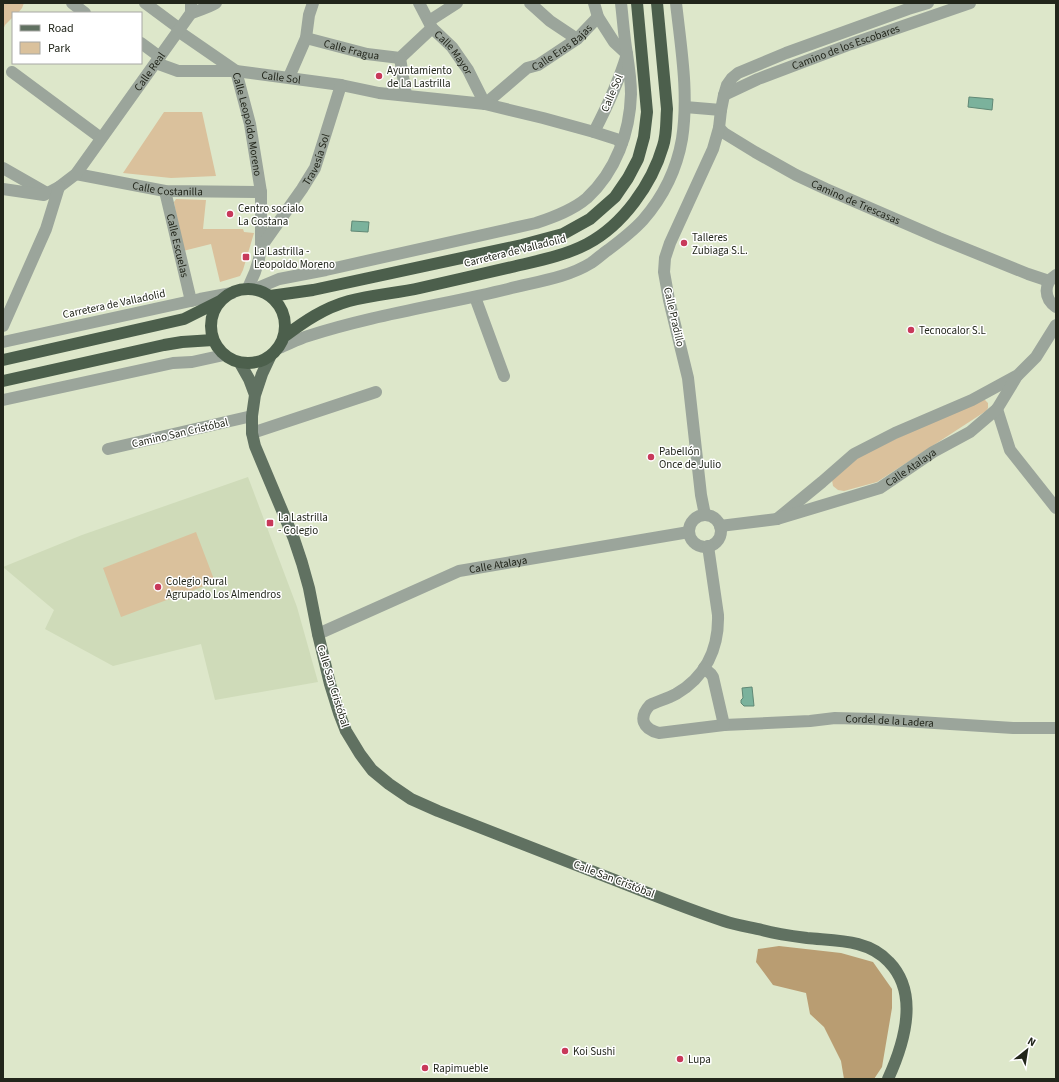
<svg xmlns="http://www.w3.org/2000/svg" width="1059" height="1082" viewBox="0 0 1059 1082" font-family="'Source Sans 3',sans-serif">
<rect width="100%" height="100%" fill="#dde7ca"/>
<!-- built -->
<path fill="#cfdbb9" d="M 248,477 L 297,607 L 318,682 L 215,700 L 201,644 L 113,666 L 45,629 L 54,610 L 3,567 L 82,535 Z"/>
<!-- green -->
<path fill="#dac19c" d="M 3,3 L 24,3 L 22,8 L 18,13 L 13,13 L 13,17 L 5,25 L 3,30 Z
M 164,112 L 202,112 L 216,176 L 171,178 L 123,173 Z
M 176,199 L 206,200 L 203,229 L 243,229 L 244,232 L 254,233 L 243,270 L 240,276 L 220,282 L 211,244 L 183,251 L 174,202 Z
M 981,399 L 985,400 L 988,403 L 988,408 L 986,411 L 877,482 L 844,491 L 838,490 L 833,486 L 832,480 L 857,457 Z
M 196,532 L 215,582 L 121,617 L 103,568 Z"/>
<!-- forest -->
<path fill="#b99d72" d="M 779,946 L 841,953 L 873,962 L 892,989 L 892,1008 L 882,1067 L 874,1079 L 844,1079 L 841,1061 L 824,1027 L 810,1014 L 806,993 L 773,985 L 756,962 L 758,949 Z"/>
<!-- water -->
<path fill="#7bb29c" stroke="#608875" d="M 969,97 L 993,99 L 992,110 L 968,107 Z
M 352,221 L 369,222 L 368,232 L 351,231 Z
M 752,687 L 754,706 L 744,706 L 741,703 L 741,700 L 743,698 L 742,688 Z"/>
<g fill="none" stroke-linecap="round" stroke-linejoin="round">
<!-- minor -->
<g stroke="#9ba59b" stroke-width="12">
<path d="M 72,3 L 85,13"/>
<path d="M 145,3 L 180,29"/>
<path id="s1" d="M 419,3 L 432,28 L 452,47 L 468,70 L 485,104 L 527,68 L 538,65 L 577,39 L 598,17"/>
<path d="M 530,3 L 550,21 L 577,39"/>
<path d="M 594,3 L 598,17 L 614,42 L 627,54 C 619,81 607,107 594,132"/>
<path d="M 191,13 C 200,10 208,8 216,3"/>
<path d="M 429,21 L 457,3"/>
<path id="s2" d="M 178,31 L 236,71 L 250,124 L 261,192 L 261,247 L 259,259 L 255,272 L 248,288"/>
<path id="s3" d="M 306,38 L 367,54 L 400,58 L 432,28"/>
<path d="M 141,43 L 160,57"/>
<path d="M 400,58 L 406,95"/>
<path id="s4" d="M 156,63 L 178,71 L 236,71 L 341,85 L 379,93 L 485,104 L 543,118 L 594,132 L 616,139 L 622,143"/>
<path d="M 12,72 L 101,138"/>
<path d="M 289,77 L 306,38 L 309,15 L 313,3"/>
<path id="s5" d="M 724,95 L 758,79 L 851,44 L 970,3"/>
<path d="M 685,107 L 721,110"/>
<path id="s6" d="M 719,128 L 724,133 L 755,152 L 796,175 L 826,189 L 939,238 L 1028,274 L 1049,281"/>
<path d="M 3,168 L 45,192"/>
<path id="s7" d="M 76,174 L 165,191 L 261,192"/>
<path id="s8" d="M 3,189 L 44,195 L 59,187 L 76,174 L 191,13 L 191,3"/>
<path id="s9" d="M 165,191 L 191,301"/>
<path id="s10" d="M 261,247 L 302,189 L 315,168 L 341,85"/>
<path d="M 1056,275 C 1043,283 1044,299 1056,307"/>
<path d="M 255,289 L 279,279 L 326,270 L 536,223 C 554,217 573,210 587,198 C 616,171 630,132 631,94 C 631,81 629,67 627,54 C 624,37 623,20 621,3"/>
<path d="M 475,297 L 504,376"/>
<path d="M 3,326 L 46,229 L 59,187"/>
<path d="M 3,342 L 200,299 L 232,293"/>
<path d="M 279,348 C 289,344 298,339 308,336 C 373,315 442,305 508,289 C 535,282 567,278 591,263 C 597,259 602,254 608,250 C 620,241 633,231 643,220 C 663,197 677,168 682,139 C 689,94 681,48 676,3"/>
<path d="M 3,400 L 173,363 L 192,362 L 224,355"/>
<path d="M 997,409 L 1010,450 L 1056,508"/>
<path d="M 252,433 L 376,392"/>
<path d="M 108,449 L 252,416"/>
<path d="M 705,515 L 701,495 L 688,378 L 669,300 L 664,272 L 665,258 L 670,243 L 713,149 L 719,128 L 721,110 L 724,95 L 727,85 L 732,78 L 738,73 L 786,53 L 908,9 L 928,3"/>
<circle cx="705" cy="531" r="16"/>
<path d="M 777,519 L 822,482 L 854,454 L 895,433 L 972,400 L 1018,375 L 1036,357 L 1056,325"/>
<path id="s11" d="M 720,526 L 777,519 L 880,488 L 933,452 L 970,432 L 997,409 L 1017,376"/>
<path id="s12" d="M 708,546 L 718,615 C 719,649 705,677 676,694 C 667,699 658,701 650,705 C 638,718 643,729 659,733 L 724,725 L 810,721 L 835,718 L 872,719 L 1013,728 L 1056,728"/>
<path id="s13" d="M 318,634 L 459,571 L 689,532"/>
<path d="M 704,668 L 711,674 L 713,677 L 724,725"/>
</g>
<!-- major -->
<path stroke="#607161" stroke-width="12" d="M 270,357 L 262,374 L 255,395 L 252,416 L 252,433 L 255,446 L 294,539 L 302,563 L 309,588 L 318,634 L 330,684 L 339,713 L 346,731 L 360,754 L 372,770 L 389,784 L 411,799 L 438,811 C 494,833 551,855 607,877 C 646,892 684,908 724,921 C 736,925 749,927 762,930 C 777,934 792,936 807,938 C 836,941 868,939 889,962 C 920,994 904,1044 888,1079
M 240,363 L 249,379 L 255,395"/>
<!-- highway -->
<path stroke="#4c5f4c" stroke-width="12" d="M211 326a37 37 0 1 1 74 0a37 37 0 1 1-74 0Z
M 270,296 L 313,290 L 522,245 L 563,234 L 590,219 L 615,197 L 628,178 L 638,159 L 644,137 L 647,112 L 637,3
M 285,336 C 305,321 324,308 349,301 C 372,295 397,293 420,288 C 451,281 481,274 512,267 C 537,261 564,256 587,244 C 623,225 652,184 663,146 C 667,134 666,121 667,109 L 657,3
M 3,360 L 184,319 L 220,301
M 3,381 L 164,345 L 182,342 L 213,340"/>
</g>
<!-- markers -->
<g fill="#c8395a" stroke="#fff" stroke-width="1.5">
<circle cx="379" cy="76" r="4"/>
<circle cx="230" cy="214" r="4"/>
<circle cx="684" cy="243" r="4"/>
<rect x="242" y="253" width="8" height="8" rx="2"/>
<circle cx="911" cy="330" r="4"/>
<circle cx="651" cy="457" r="4"/>
<rect x="266" y="519" width="8" height="8" rx="2"/>
<circle cx="158" cy="587" r="4"/>
<circle cx="565" cy="1051" r="4"/>
<circle cx="680" cy="1059" r="4"/>
<circle cx="425" cy="1068" r="4"/>
</g>
<g text-anchor="middle" dominant-baseline="central" stroke-width="3" stroke-linejoin="round" paint-order="stroke">
<!-- street labels -->
<g font-size="11" fill="#22261b" stroke="#fff">
<text stroke="none"><textPath href="#s1" startOffset="218">Calle Eras Bajas</textPath></text>
<text stroke="none"><textPath href="#s5" startOffset="131">Camino de los Escobares</textPath></text>
<text stroke="none"><textPath href="#s3" startOffset="47">Calle Fragua</textPath></text>
<text stroke="none"><textPath href="#s1" startOffset="61">Calle Mayor</textPath></text>
<text stroke="none"><textPath href="#s8" startOffset="206">Calle Real</textPath></text>
<text stroke="none"><textPath href="#s4" startOffset="127">Calle Sol</textPath></text>
<text transform="translate(612 93) rotate(-67)">Calle Sol</text>
<text stroke="none"><textPath href="#s2" startOffset="125">Calle Leopoldo Moreno</textPath></text>
<text stroke="none"><textPath href="#s10" startOffset="104">Travesía Sol</textPath></text>
<text stroke="none"><textPath href="#s7" startOffset="93">Calle Costanilla</textPath></text>
<text stroke="none"><textPath href="#s6" startOffset="156">Camino de Trescasas</textPath></text>
<text stroke="none"><textPath href="#s9" startOffset="56">Calle Escuelas</textPath></text>
<text transform="translate(515 251) rotate(-14)">Carretera de Valladolid</text>
<text transform="translate(114 304) rotate(-12)">Carretera de Valladolid</text>
<text transform="translate(674 317) rotate(77)">Calle Pradillo</text>
<text transform="translate(180 433) rotate(-13)">Camino San Cristóbal</text>
<text stroke="none"><textPath href="#s11" startOffset="202">Calle Atalaya</textPath></text>
<text stroke="none"><textPath href="#s13" startOffset="194">Calle Atalaya</textPath></text>
<text transform="translate(333 686) rotate(73)">Calle San Cristóbal</text>
<text stroke="none"><textPath href="#s12" startOffset="462">Cordel de la Ladera</textPath></text>
<text transform="translate(614 879) rotate(21)">Calle San Cristóbal</text>
</g>
<!-- poi labels -->
<g font-size="11" fill="#22261b" stroke="#fff" text-anchor="start">
<text x="387" y="70">Ayuntamiento<tspan x="387" dy="13">de La Lastrilla</tspan></text>
<text x="238" y="208">Centro socialo<tspan x="238" dy="13">La Costana</tspan></text>
<text x="692" y="237">Talleres<tspan x="692" dy="13">Zubiaga S.L.</tspan></text>
<text x="254" y="251">La Lastrilla -<tspan x="254" dy="13">Leopoldo Moreno</tspan></text>
<text x="919" y="330">Tecnocalor S.L</text>
<text x="659" y="451">Pabellón<tspan x="659" dy="13">Once de Julio</tspan></text>
<text x="278" y="517">La Lastrilla<tspan x="278" dy="13">- Colegio</tspan></text>
<text x="166" y="581">Colegio Rural<tspan x="166" dy="13">Agrupado Los Almendros</tspan></text>
<text x="573" y="1051">Koi Sushi</text>
<text x="688" y="1059">Lupa</text>
<text x="433" y="1068">Rapimueble</text>
</g>
</g>
<!-- border -->
<rect width="1059" height="1082" fill="none" stroke="#22261b" stroke-width="8"/>
<!-- legend -->
<rect x="12" y="12" width="130" height="52" fill="#ffffff" stroke="#a7a8a4"/>
<rect x="20" y="25" width="20" height="6" fill="#607161" stroke="#a7a8a4"/>
<text x="48" y="32" font-size="12" fill="#22261b">Road</text>
<rect x="20" y="42" width="20" height="12" fill="#dac19c" stroke="#a7a8a4"/>
<text x="48" y="52" font-size="12" fill="#22261b">Park</text>
<!-- north arrow -->
<g transform="translate(1027 1050) rotate(30)" stroke="#ffffff" stroke-width="3" paint-order="stroke">
<path d="M0-3L7 15L0 10L-7 15Z" fill="#22261b"/>
<text y="-6" font-size="11" font-weight="bold" text-anchor="middle" fill="#22261b">N</text>
</g>
</svg>
